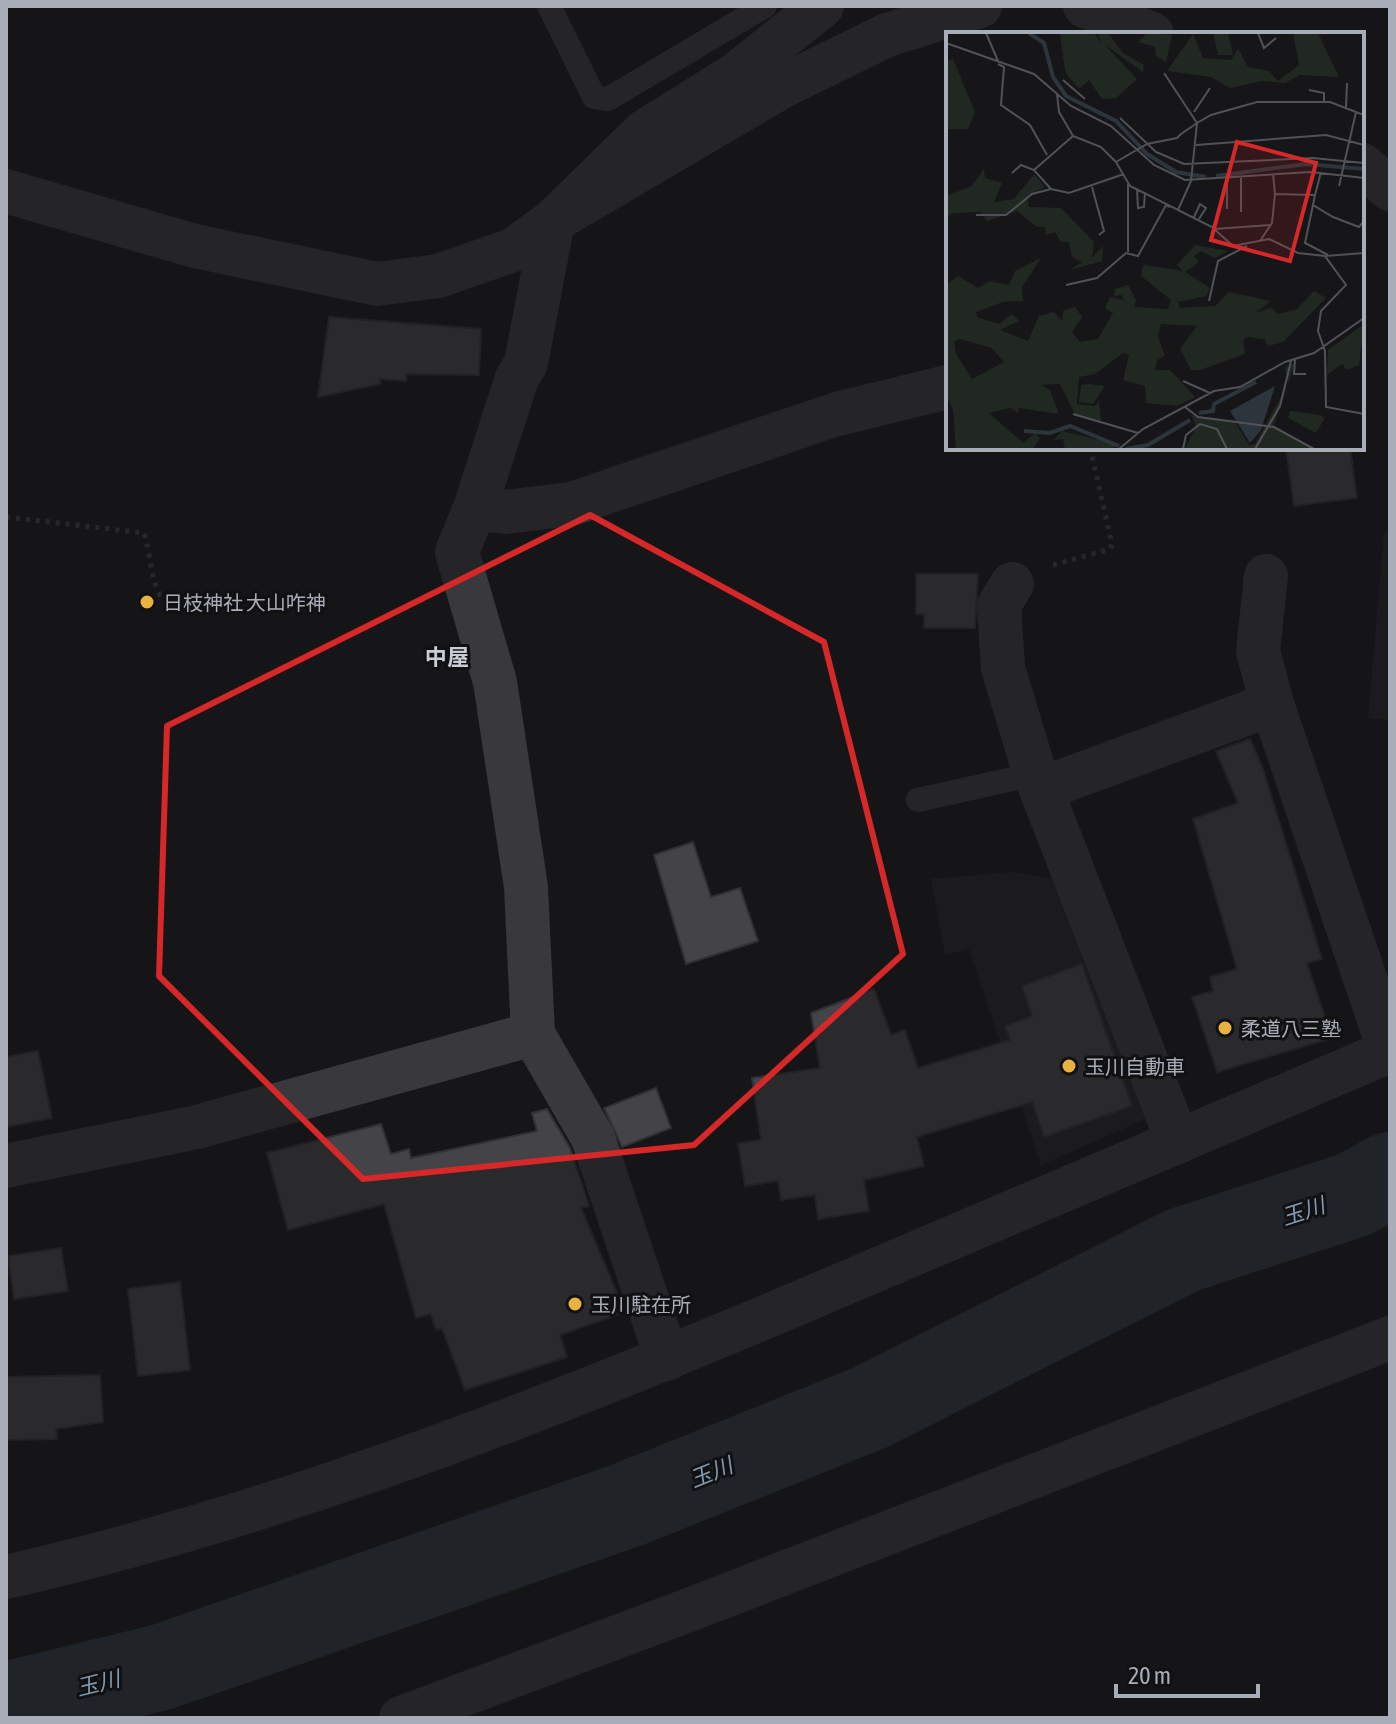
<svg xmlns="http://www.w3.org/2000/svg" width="1396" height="1724" viewBox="0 0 1396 1724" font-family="'Asap Condensed','Noto Sans JP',sans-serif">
<rect width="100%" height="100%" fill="#161618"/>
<!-- built -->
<path fill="#222225" d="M 1384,533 L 1390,534 L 1390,720 L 1368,718 Z
M 1011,872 L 1064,881 L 1150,1117 L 1041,1165 L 969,949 L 945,955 L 931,879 Z"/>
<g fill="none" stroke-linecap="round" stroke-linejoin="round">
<!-- river -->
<path stroke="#2d353c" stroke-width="86" d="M 6,1705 L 162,1667 L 627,1505 L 869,1408 L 1183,1250 L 1353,1195 L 1390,1175"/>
</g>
<!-- building -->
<path fill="#434348" stroke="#313034" stroke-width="2" d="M 329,317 L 481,329 L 479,375 L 406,374 L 406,381 L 380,379 L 380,384 L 318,397 Z
M 1286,448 L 1350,448 L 1357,498 L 1294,506 Z
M 916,574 L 978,574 L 975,628 L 924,628 L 924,614 L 916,614 Z
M 1250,739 L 1263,769 L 1322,959 L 1307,963 L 1332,1038 L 1217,1072 L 1192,997 L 1213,991 L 1210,977 L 1237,969 L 1193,819 L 1238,803 L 1216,751 Z
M 693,842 L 711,897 L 740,888 L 758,941 L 686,964 L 654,855 Z
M 1082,964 L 1132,1106 L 1044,1137 L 1032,1102 L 917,1137 L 924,1166 L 864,1180 L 869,1211 L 818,1219 L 815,1195 L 781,1200 L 778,1181 L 745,1186 L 738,1143 L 761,1140 L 752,1078 L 820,1068 L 811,1013 L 874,989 L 891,1035 L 905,1030 L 918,1068 L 1010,1040 L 1005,1026 L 1032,1016 L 1022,986 Z
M 38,1051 L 52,1118 L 6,1127 L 6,1057 Z
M 656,1088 L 671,1128 L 622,1147 L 604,1108 Z
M 547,1109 L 570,1148 L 589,1206 L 581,1208 L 625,1312 L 560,1335 L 567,1357 L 465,1390 L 442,1328 L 436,1330 L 431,1314 L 416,1318 L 384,1204 L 288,1230 L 267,1153 L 381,1124 L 391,1154 L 409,1149 L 411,1158 L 537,1131 L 532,1113 Z
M 61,1248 L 68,1291 L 14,1299 L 8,1256 Z
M 180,1282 L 190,1370 L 138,1376 L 128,1289 Z
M 100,1375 L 103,1422 L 56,1429 L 57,1439 L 6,1440 L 6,1377 Z"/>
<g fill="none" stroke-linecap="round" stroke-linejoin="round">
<!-- path -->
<path stroke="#3e3f44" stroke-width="5" stroke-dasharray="4 6" stroke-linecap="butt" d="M 6,517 L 144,533 C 151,554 150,576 160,595 L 180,600
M 1053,565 L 1110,549 L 1112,544 L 1090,448"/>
<!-- service -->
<path stroke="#38383d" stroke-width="24" d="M 549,6 L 594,97 L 608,99 L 765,6
M 918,800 L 1035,774"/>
<!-- minor -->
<path stroke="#38383d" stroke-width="44" d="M 1085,6 L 1152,34
M 1362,165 L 1390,189
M 6,191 L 195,246 L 377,284 L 438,276 L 513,250 L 553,221 L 781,87 L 887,35 L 980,6
M 475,508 L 506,512 L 571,504 L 837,414 L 948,387
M 1266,576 L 1258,651 L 1272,704 L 1390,1052
M 1012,584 L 999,605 L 1003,668 L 1035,774 L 1178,1142
M 1041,789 L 1272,704
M 533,1034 L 526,887 L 495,682 L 457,552 L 475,508 L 517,378 L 526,363 L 553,221 L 644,132 L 735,75 L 822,6
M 6,1166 L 197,1127 L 533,1034 L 593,1138 L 667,1359
M 401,1718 L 689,1610 L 1390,1338"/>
<!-- tertiary -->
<path stroke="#38383d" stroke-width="44" d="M 6,1577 C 278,1515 537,1413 794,1305 C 993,1222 1191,1136 1390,1051"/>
</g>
<!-- marked area -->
<path d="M0 0H1396V1724H0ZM 590,515 L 824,642 L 903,954 L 694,1145 L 363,1179 L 159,976 L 167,726 Z" fill="#161618" fill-opacity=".55" fill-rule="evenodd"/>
<path fill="none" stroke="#d62828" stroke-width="6" stroke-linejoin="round" d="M 590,515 L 824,642 L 903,954 L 694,1145 L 363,1179 L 159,976 L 167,726 Z"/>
<!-- markers -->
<g fill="#e9b13e" stroke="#111113" stroke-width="3">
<circle cx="147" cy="602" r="8"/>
<circle cx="1225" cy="1028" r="8"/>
<circle cx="1069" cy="1066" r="8"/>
<circle cx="575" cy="1304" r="8"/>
</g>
<g text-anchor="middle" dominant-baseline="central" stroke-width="6" stroke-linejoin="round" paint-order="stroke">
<!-- poi labels -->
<g font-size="20" fill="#a9adb7" stroke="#111113" text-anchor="start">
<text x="163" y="602">日枝神社 大山咋神</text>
<text x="1241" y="1028">柔道八三塾</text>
<text x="1085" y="1066">玉川自動車</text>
<text x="591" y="1304">玉川駐在所</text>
</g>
<!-- neighbourhood labels -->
<g font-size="22" font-weight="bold" fill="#caccd4" stroke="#111113">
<text x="447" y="657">中屋</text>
</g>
<!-- water labels -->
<g font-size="22" font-style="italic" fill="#829ab1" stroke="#111113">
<text transform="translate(1303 1211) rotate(-18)">玉川</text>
<text transform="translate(711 1472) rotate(-22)">玉川</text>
<text transform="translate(98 1683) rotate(-14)">玉川</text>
</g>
</g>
<!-- overview -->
<g transform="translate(946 32)">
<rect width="418" height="418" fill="#161618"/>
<path d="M 114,1 L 148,1 L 155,11 L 152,2 L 162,1 L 177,21 L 198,33 L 197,40 L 159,13 L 191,47 L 170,66 L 156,67 L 143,48 L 133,57 L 119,40 ZM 201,1 L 226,3 L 220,30 L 210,24 L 209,15 L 192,10 ZM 267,1 L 282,1 L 287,23 L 272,23 ZM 347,1 L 372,1 L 393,45 L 354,43 L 339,51 L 316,49 L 284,56 L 265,45 L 221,39 L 247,2 L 257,26 L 285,28 L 292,16 L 302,35 L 323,39 L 332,49 L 353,33 ZM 7,27 L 29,80 L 22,97 L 2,97 L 0,91 L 0,29 ZM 38,137 L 39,146 L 56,151 L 48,170 L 68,167 L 88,142 L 99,155 L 81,164 L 83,175 L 115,176 L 148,210 L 146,226 L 157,214 L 156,229 L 124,238 L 136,230 L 126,225 L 123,210 L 115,210 L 109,200 L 100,203 L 99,195 L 91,195 L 71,179 L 41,189 L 34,180 L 6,181 L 0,188 L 0,164 L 26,154 ZM 249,213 L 282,219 L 269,226 L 255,219 L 248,224 L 253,230 L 239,240 L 264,256 L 260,264 L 232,270 L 234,276 L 269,274 L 283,260 L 325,269 L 309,281 L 325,276 L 332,282 L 351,277 L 368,259 L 380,266 L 337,310 L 322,314 L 318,307 L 301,305 L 297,308 L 299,322 L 254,338 L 245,338 L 234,317 L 251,294 L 215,292 L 212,304 L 219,324 L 211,328 L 209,338 L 224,338 L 249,365 L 231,374 L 200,371 L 199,354 L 177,348 L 183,323 L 177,321 L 149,342 L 133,345 L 131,372 L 149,374 L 153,369 L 155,389 L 129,382 L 114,352 L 95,353 L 104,358 L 113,382 L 73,376 L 72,381 L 64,376 L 43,381 L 77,411 L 89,401 L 94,406 L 87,417 L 10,417 L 7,378 L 0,363 L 0,253 L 12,244 L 32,256 L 43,249 L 63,253 L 69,239 L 95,226 L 76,255 L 77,269 L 57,270 L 30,280 L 31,285 L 53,292 L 66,282 L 73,289 L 54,298 L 82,309 L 93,284 L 108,280 L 116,289 L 117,279 L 129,275 L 136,285 L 126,300 L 134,310 L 152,307 L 167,281 L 159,276 L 164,265 L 178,268 L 176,263 L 168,264 L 169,257 L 182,253 L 190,268 L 188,275 L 222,277 L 225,268 L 195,244 L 196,237 L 198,233 L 237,239 L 231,233 ZM 14,307 L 46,316 L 58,330 L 26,347 L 10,322 L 8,309 ZM 418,292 L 413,333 L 401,338 L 396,332 L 381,343 L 382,318 ZM 349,331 L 327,395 L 367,417 L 239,417 L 250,395 L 246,384 L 288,388 L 303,413 L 309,412 L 342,352 L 339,335 ZM 135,353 L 143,352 L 159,354 L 147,372 L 133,370 ZM 344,379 L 374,383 L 379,386 L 370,401 L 342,386 ZM 116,399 L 166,411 L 170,417 L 119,417 L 117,407 L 108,408 Z" fill="#212822" fill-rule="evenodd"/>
<path d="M 329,354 L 315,398 L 304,411 L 284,379 Z" fill="#2d353c"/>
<path fill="none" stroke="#2d353c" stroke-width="4" d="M 83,1 L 98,11 L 107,45 L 120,64 L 170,89 L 201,122 L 230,140 L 260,145M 270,144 L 360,132 L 418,137M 253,381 L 267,379 L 268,372 L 310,350M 78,399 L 104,401 L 124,394 L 173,414M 180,417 L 202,413 L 244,388"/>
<path fill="none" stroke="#515258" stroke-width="2" d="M 40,1 L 52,29M 312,1 L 318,16 L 330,6M 0,11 L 88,42 L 125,74 L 165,94 L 208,133 L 239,148 L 365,140 L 418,146M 52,32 L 58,35 L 55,73 L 84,93 L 101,123M 218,41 L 251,91 L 245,149 L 232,178 L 184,154 L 170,130 L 201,112 L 231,106 L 235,102 L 251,91 L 265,83 L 311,70 L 384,70 L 410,80M 117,48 L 139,67M 363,58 L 378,61 L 378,70M 111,62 L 113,80 L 127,104 L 155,115 L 170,130M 400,76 L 401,51M 248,80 L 264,56M 174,86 L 210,120 L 238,132 L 367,126 L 418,131M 250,113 L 380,103 L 418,113M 88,138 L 127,104M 66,141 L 75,133 L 88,138 L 105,157 L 123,161 L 178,142M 327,142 L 329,162 L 369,163 L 375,140M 295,146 L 295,180M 393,154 L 410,80 L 418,83M 146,155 L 158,199 L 153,203M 191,157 L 192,176 L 198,175 L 199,160M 369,163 L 367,173 L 387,185 L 413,195 L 418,189M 367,173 L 359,211 L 382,223M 281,177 L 281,148M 232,178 L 266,195 L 287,214 L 323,207 L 352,221 L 379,224M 30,183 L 60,183 L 86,162 L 105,157M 248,185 L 254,172 L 260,176 L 253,187M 268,197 L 325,193M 314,209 L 326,191 L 329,162M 182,220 L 182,152M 418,221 L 379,224 L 400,253 L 375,279 L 372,299 L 379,319 L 380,375 L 418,382M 120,253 L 151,246 L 180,221 L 192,224 L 220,173 L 224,175M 263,269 L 272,229 L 301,214M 349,327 L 348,342 L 360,342M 237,349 L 264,361M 239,375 L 252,385 L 328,395 L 368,417M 127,382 L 192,401M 173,417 L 197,397 L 268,359 L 294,355 L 339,330 L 368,321 L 418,286M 237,417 L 240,403 L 254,392 L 271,397 L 281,417M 309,417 L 334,374 L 345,329"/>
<path fill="#d62828" fill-opacity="0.15" stroke="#d62828" stroke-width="4" d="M 291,110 L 370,131 L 344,229 L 265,208 Z"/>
<rect width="418" height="418" fill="none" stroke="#a9adb7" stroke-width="4"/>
</g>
<!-- border -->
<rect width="1396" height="1724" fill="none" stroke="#a9adb7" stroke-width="16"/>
<!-- scale -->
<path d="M1116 1684v12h142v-12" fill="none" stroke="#a9adb7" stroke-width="4"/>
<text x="1128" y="1684" font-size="24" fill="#a9adb7" stroke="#111113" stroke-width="6" paint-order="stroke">20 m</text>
</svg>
